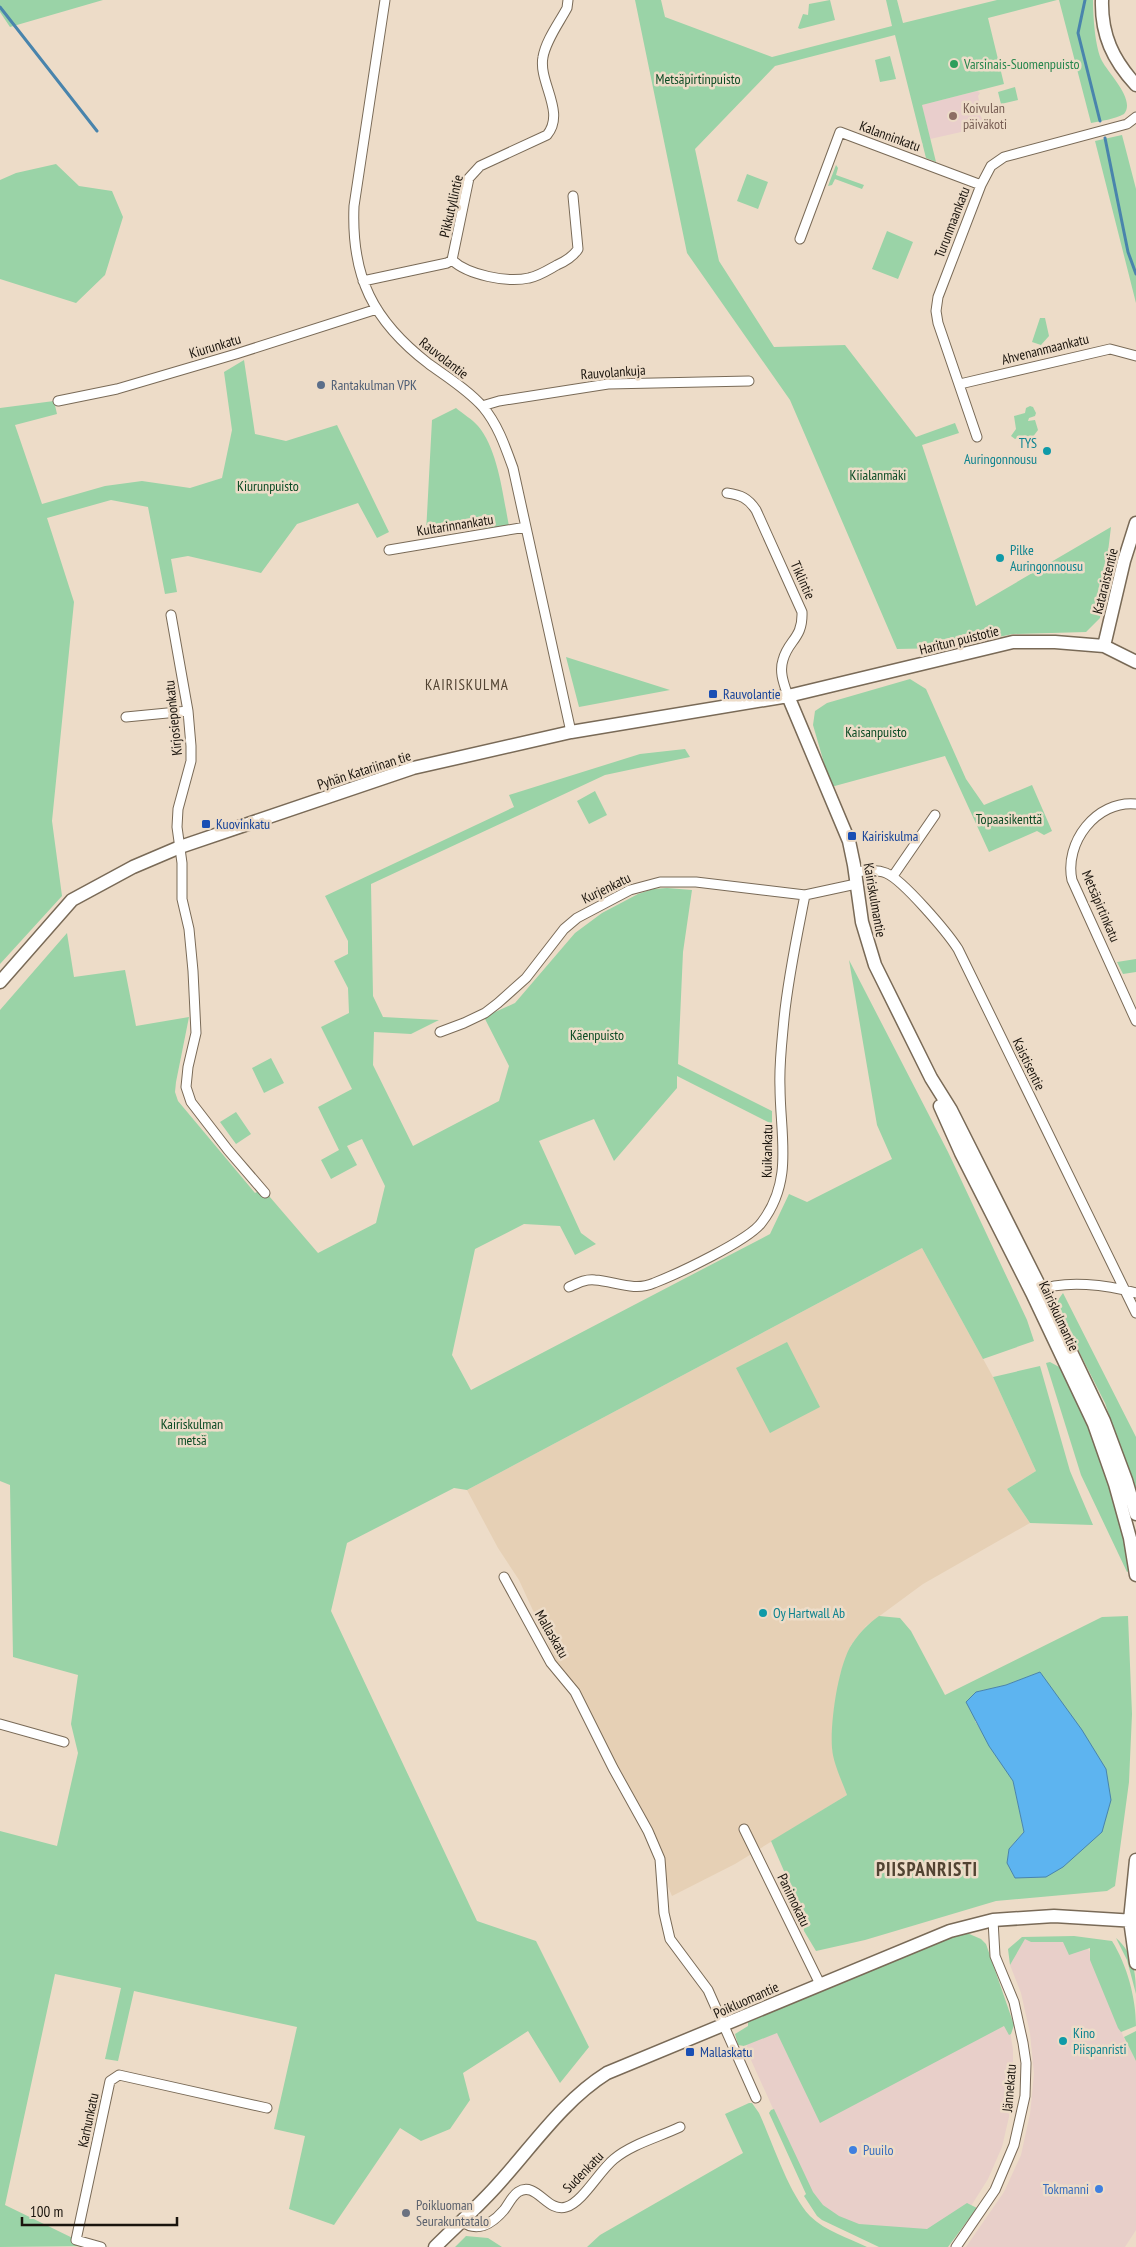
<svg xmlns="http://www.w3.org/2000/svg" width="1136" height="2247" viewBox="0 0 1136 2247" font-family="'PT Sans Narrow',sans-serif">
<rect width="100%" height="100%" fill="#eddcc8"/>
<!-- commercial -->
<path fill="#e8cfc9" d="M 1077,1937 L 1101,1964 L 1123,2036 L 1136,2061 L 1136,2230 L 1125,2247 L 966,2247 L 1004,2192 L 1021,2155 L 1030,2114 L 1034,2074 L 1030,2033 L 1021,1993 L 1010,1965 L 1025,1939 Z
M 1009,2024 L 1013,2050 L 1013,2086 L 1009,2117 L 1002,2147 L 988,2179 L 966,2214 L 941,2247 L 880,2239 L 824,2208 L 810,2190 L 746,2049 L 753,2030 Z"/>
<!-- built -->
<path fill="#e6d0b5" d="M 922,1248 L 993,1377 L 1036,1471 L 1007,1489 L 1030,1523 L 923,1584 L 866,1626 L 851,1645 L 841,1672 L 834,1710 L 832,1749 L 847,1795 L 735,1864 L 672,1896 L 662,1872 L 660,1859 L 563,1676 L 519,1580 L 498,1548 L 467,1490 Z"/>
<!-- education -->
<path fill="#e9cecc" d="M 977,91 L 980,93 L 978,96 L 980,105 L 984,107 L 980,115 L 984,122 L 978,124 L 979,128 L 930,139 L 922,105 Z"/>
<!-- green -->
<path fill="#9ad3a7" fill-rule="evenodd" d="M 0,0 L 103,0 L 10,27 L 0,12 Z
M 635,0 L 661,0 L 665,17 L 772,57 L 892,26 L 886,0 L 897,0 L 903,23 L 997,0 L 1057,0 L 988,18 L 1004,84 L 922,105 L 936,162 L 926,158 L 895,35 L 775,66 L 695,149 L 719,261 L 774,347 L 845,345 L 916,437 L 955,423 L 959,433 L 922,445 L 976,606 L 1111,527 L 1100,618 L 1086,632 L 1013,634 L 944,648 L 897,649 L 790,400 L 687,253 Z
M 830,0 L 835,20 L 800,29 L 798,28 L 803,14 L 808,15 L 809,4 Z
M 1059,0 L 1093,0 C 1093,15 1095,48 1102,61 C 1109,74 1136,100 1124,114 C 1115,119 1101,121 1091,123 Z
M 890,56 L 896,79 L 880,82 L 875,60 Z
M 1015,87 L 1018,100 L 1001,104 L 998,92 Z
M 1122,135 L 1136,189 L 1136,303 L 1095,141 Z
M 56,164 L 79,186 L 112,191 L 123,217 L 105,275 L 76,303 L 0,279 L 0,180 L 16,173 Z
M 836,165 L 838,168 L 836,175 L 864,185 L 862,189 L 835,179 L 832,185 L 828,186 Z
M 747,174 L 768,182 L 758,209 L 737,201 Z
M 887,231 L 913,242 L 898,279 L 872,269 Z
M 1040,318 L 1045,318 L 1049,336 L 1041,345 L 1032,342 Z
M 244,360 L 255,434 L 286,441 L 337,425 L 389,532 L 377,538 L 358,503 L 297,524 L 261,573 L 188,556 L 171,559 L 177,592 L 165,594 L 148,507 L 111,500 L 47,518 L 74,602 L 52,821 L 62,896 L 0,964 L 0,408 L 54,401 L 57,414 L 15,425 L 42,504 L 105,486 L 142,481 L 190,488 L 222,478 L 232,430 L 224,372 Z
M 1030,406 L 1033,407 L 1036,413 L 1035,416 L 1029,418 L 1028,421 L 1035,420 L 1038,430 L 1032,438 L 1028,440 L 1022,436 L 1015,439 L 1011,436 L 1016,429 L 1014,416 L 1025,413 L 1026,408 Z
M 456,408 C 463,414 472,419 478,426 C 498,449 503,496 509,526 L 426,533 L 432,420 Z
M 566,657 L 670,690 L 579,707 Z
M 910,679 L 926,689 L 966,779 L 984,805 L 1032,785 L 1052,831 L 1044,835 L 1037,831 L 989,852 L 945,756 L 831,787 L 813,725 L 815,711 L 827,703 Z
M 685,749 L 690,757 L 605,775 L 371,884 L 373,996 L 383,1017 L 439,1020 L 411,1034 L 374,1032 L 373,1065 L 413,1146 L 499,1101 L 509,1066 L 484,1017 L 515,1003 L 575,933 L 602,913 L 638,894 L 653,889 L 667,888 L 692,890 L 683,952 L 678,1064 L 772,1111 L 772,1124 L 677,1076 L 677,1088 L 614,1161 L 594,1119 L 539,1141 L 581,1233 L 596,1244 L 575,1255 L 560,1226 L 524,1224 L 475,1249 L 452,1355 L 471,1390 L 770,1234 L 789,1194 L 807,1202 L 892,1159 L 877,1125 L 849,960 L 948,1152 L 1027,1320 L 1034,1341 L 983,1359 L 922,1248 L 467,1490 L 454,1488 L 347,1543 L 331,1611 L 477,1921 L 536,1941 L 589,2047 L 560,2083 L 528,2031 L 463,2073 L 470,2100 L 450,2129 L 421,2141 L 400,2128 L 334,2225 L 289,2209 L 305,2136 L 274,2129 L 297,2027 L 134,1991 L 118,2061 L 105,2059 L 121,1988 L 55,1974 L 5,2205 L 89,2246 L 0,2247 L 0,1831 L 57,1846 L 78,1753 L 71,1724 L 78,1675 L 13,1657 L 10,1485 L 0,1481 L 0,1010 L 67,933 L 74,977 L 125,970 L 136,1026 L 189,1017 L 176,1082 L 175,1092 L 178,1101 L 255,1193 L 263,1189 L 318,1253 L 376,1223 L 385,1186 L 362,1139 L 347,1146 L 357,1165 L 331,1179 L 321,1160 L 339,1150 L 318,1107 L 352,1089 L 321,1027 L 349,1013 L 348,988 L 334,961 L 348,954 L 348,941 L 325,896 L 514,807 L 509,795 L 640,754 Z
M 595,791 L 607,815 L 589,824 L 577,801 Z
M 1136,959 L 1136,972 L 1123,974 L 1117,962 Z
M 271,1058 L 284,1083 L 264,1093 L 252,1068 Z
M 236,1112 L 251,1134 L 236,1144 L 220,1122 Z
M 1063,1293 L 1136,1437 L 1136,1494 L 1105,1403 L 1057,1308 L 1058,1300 Z
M 787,1342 L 820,1407 L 770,1433 L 736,1368 Z
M 1050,1362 L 1061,1368 L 1095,1442 L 1114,1493 L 1132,1569 L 1127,1572 L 1081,1475 L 1046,1363 Z
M 1040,1366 L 1070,1471 L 1093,1525 L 1030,1523 L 1007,1489 L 1036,1471 L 993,1377 Z
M 879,1616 L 900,1618 L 911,1631 L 945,1695 L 1102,1617 L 1128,1616 L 1132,1714 L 1129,1782 L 1115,1886 L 1107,1891 L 996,1901 L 865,1940 L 816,1951 L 804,1931 L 800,1908 L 771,1841 L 847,1795 C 842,1781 833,1763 832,1748 C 830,1723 838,1665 852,1644 C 860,1632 868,1624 879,1616 ZM 1040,1672 L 1051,1689 L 1081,1850 L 1062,1867 L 1015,1878 L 1007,1863 L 1009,1849 L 1024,1832 L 1013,1781 L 975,1721 L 976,1692 L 1006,1685 Z
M 967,1933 L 981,1939 L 986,1944 L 1014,2025 L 1011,2034 L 1009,2035 L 1004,2026 L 820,2123 L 777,2033 L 744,2046 L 738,2045 L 735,2034 L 748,2026 L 748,2018 L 947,1938 Z
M 1074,1936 L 1112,1941 C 1127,1965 1136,1998 1136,2026 L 1121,2032 L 1118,2028 L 1090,1960 L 1090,1948 L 1069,1955 L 1063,1942 L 1031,1942 L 1025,1939 L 1010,1965 L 1008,1949 L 1022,1937 Z
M 1116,1938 C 1133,1953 1136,1971 1136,1994 L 1127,1960 Z
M 1136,2031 L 1136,2061 L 1124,2037 Z
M 749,2103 L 752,2103 L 759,2113 C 773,2143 788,2192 810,2216 C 825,2231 849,2238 867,2247 L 587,2247 L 600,2235 L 743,2153 L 725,2114 Z
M 774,2109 L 813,2192 L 823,2205 L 839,2216 L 859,2224 L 927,2229 L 967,2203 L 977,2208 L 948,2247 L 879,2247 L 822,2220 L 817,2216 L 804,2196 L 806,2194 L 769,2113 L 771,2110 Z
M 466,2236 L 488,2238 L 502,2247 L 455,2247 Z"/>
<!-- water -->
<path fill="#5db4f0" stroke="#4984ac" d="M 1040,1672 L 1082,1730 L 1106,1769 L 1111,1800 L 1102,1832 L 1063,1867 L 1046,1877 L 1015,1878 L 1007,1863 L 1009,1849 L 1024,1832 L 1013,1781 L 989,1746 L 966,1702 L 976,1692 L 1006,1685 Z"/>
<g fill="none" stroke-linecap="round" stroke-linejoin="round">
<!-- stream -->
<path stroke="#4984ac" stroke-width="3" d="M 1085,0 L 1078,33 L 1100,121
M 0,7 L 97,131
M 1105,138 L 1128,252 L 1136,274"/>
<!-- street casing -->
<g stroke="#796a57" stroke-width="11">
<path id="street" d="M 385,0 L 354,206 C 351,277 373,321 429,364 C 447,377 468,390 483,407 C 498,425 505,446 513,468 L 571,732
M 800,239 L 840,132 L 981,185
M 452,260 C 468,275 507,283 529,278 C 539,276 548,270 557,265 C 566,261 573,257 578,249 L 573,196
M 363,281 L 447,263 L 452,260 L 469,178 L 480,166 L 547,135 C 566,112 538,82 543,57 C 546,40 559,23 567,8 L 568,0
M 960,384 L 1110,349 L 1136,356
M 58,401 L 117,389 L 236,354 L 377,309
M 482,406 L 499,401 L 608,384 L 749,381
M 977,437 L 938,323 L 936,311 L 938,297 L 981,185 L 991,166 L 1004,157 L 1127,124 L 1136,117
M 727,493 C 741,495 748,498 756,510 L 802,612 C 803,639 788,640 783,660 C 779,672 784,684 788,696
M 389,550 L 526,527
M 171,615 L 188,711 L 191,746 L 191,761 L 178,809 L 177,827 L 182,863 L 182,899 L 189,929 L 193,971 L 196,1033 L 188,1067 L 186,1087 L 191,1102 L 228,1150 L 265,1193
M 126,717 L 188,711
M 1136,804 C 1096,800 1064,843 1072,880 L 1136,1021
M 855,872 C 865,871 876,869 886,873 C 903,880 947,932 958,949 L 1136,1313
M 893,876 L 935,815
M 440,1032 L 464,1023 L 485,1013 L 498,1003 L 526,978 L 564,929 L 577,918 L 630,890 L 660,882 L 696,882 L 805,895 L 856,884
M 569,1287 C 578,1283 585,1279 595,1280 C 614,1281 634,1292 654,1283 C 677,1274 750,1240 762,1222 C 794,1180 780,1135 780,1087 C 779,1064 782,1041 784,1019 C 788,978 797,936 805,895
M 1037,1291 C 1065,1279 1108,1285 1136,1293
M 504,1577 L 551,1663 L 575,1692 L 613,1768 L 648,1831 L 660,1859 L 664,1913 L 670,1939 L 708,1990 L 756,2098
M 0,1724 L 64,1742
M 744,1829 L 820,1984
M 461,2221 C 477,2233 492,2224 504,2210 C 508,2205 512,2196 518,2192 C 536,2180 547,2213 566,2207 C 583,2202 599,2171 614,2159 C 632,2144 659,2137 680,2127
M 101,2247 L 76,2240 L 110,2081 L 119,2075 L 267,2108
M 956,2247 L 995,2190 L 1014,2145 L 1025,2096 L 1026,2063 L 1023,2043 L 1014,2002 L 995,1956 L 993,1920"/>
</g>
<!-- secondary casing -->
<g stroke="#796a57" stroke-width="15">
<path id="secondary" d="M 1102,0 C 1101,35 1113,60 1136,85
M 1104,646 L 1124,561 L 1136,523
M 788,696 L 849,841 L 854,865 L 862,922 L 875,965 L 931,1078 L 951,1110 L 1041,1289 L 1104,1421 L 1126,1480 L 1136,1514
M 0,982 L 72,900 L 133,867 L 180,847 L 413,768 L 571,732 L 788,696 L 1013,642 L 1055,642 L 1104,646 L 1136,662
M 940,1106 L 961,1153 L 1032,1293 L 1094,1424 L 1115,1484 L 1130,1538 L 1136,1575
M 1136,1860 L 1130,1920 L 1136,1963
M 435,2247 C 457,2225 480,2205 500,2182 C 534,2144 564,2100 607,2073 L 950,1931 L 993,1920 L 1054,1916 L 1136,1921"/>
</g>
<!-- street -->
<use href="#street" stroke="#fff" stroke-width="9"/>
<!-- secondary -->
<use href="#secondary" stroke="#fff" stroke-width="12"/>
</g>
<!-- markers -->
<circle fill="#2e9e5b" stroke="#eddcc8" stroke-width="2" cx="954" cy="64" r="5"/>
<circle fill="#8d6e63" stroke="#eddcc8" stroke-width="2" cx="953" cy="116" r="5"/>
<circle fill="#5c6f8a" stroke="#eddcc8" stroke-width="2" cx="321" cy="385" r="5"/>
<g fill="#0f9aa8" stroke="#eddcc8" stroke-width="2">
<circle cx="1047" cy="451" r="5"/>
<circle cx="1000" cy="558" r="5"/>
<circle cx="763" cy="1613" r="5"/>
<circle cx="1063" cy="2041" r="5"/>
</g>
<g fill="#1a4fb4" stroke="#eddcc8" stroke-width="2">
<rect x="708" y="689" width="10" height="10" rx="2.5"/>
<rect x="201" y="819" width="10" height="10" rx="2.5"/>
<rect x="847" y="831" width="10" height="10" rx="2.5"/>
<rect x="685" y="2047" width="10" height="10" rx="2.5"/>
</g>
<g fill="#3f7fe0" stroke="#eddcc8" stroke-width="2">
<circle cx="853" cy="2150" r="5"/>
<circle cx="1099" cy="2189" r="5"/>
</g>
<circle fill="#6b7280" stroke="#eddcc8" stroke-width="2" cx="406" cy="2213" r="5"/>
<g text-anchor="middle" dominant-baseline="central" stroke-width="5" stroke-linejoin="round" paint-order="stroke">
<!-- leisure labels -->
<g font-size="14" fill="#27864d" stroke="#eddcc8" text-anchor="start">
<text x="964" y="64">Varsinais-Suomenpuisto</text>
</g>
<!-- park labels -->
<g font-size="14" fill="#0a4a23" stroke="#eddcc8">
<text x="698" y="79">Metsäpirtinpuisto</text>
<text x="878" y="475">Kiialanmäki</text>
<text x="268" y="486">Kiurunpuisto</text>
<text x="876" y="732">Kaisanpuisto</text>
<text x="1009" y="819">Topaasikenttä</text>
<text x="597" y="1035">Käenpuisto</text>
<text x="192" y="1424">Kairiskulman<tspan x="192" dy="16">metsä</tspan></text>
</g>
<!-- education labels -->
<g font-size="14" fill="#785e54" stroke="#eddcc8" text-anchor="start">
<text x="963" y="108">Koivulan<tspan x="963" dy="16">päiväkoti</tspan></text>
</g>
<!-- street labels -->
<g font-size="14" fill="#1a140d" stroke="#eddcc8">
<text transform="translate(890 136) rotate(20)">Kalanninkatu</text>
<text transform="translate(451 206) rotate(-77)">Pikkutyllintie</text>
<text transform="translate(952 222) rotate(-69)">Turunmaankatu</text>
<text transform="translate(215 346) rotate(-17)">Kiurunkatu</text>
<text transform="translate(1045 349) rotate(-14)">Ahvenanmaankatu</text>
<text transform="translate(444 358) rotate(38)">Rauvolantie</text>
<text transform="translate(613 372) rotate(-4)">Rauvolankuja</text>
<text transform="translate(455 525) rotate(-9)">Kultarinnankatu</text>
<text transform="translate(803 580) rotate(66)">Tiklintie</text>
<text transform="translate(1105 581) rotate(-76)">Kataraistentie</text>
<text transform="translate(959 640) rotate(-14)">Haritun puistotie</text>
<text transform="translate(173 718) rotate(-96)">Kirjosieponkatu</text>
<text transform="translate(364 770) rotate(-18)">Pyhän Katariinan tie</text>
<text transform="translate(606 888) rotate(-26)">Kurjenkatu</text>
<text transform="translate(875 900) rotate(80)">Kairiskulmantie</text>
<text transform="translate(1101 906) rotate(67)">Metsäpirtinkatu</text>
<text transform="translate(1029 1064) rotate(64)">Kaistisentie</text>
<text transform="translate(767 1151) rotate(-89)">Kuikankatu</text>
<text transform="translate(1059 1316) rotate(65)">Kairiskulmantie</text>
<text transform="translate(552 1634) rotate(60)">Mallaskatu</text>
<text transform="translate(794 1900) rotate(64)">Panimokatu</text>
<text transform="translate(746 2000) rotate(-24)">Poikluomantie</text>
<text transform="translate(1009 2088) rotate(-85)">Jännekatu</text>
<text transform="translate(88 2120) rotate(-78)">Karhunkatu</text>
<text transform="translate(583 2172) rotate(-46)">Sudenkatu</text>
</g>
<!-- service labels -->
<g font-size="14" fill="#4e5e75" stroke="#eddcc8" text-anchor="start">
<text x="331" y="385">Rantakulman VPK</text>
</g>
<!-- culture labels -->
<g font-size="14" fill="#0d838f" stroke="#eddcc8" text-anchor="start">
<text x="1037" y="443" text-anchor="end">TYS<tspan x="1037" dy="16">Auringonnousu</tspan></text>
<text x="1010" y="550">Pilke<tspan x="1010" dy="16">Auringonnousu</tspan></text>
<text x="773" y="1613">Oy Hartwall Ab</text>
<text x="1073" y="2033">Kino<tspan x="1073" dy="16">Piispanristi</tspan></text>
</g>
<!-- transit labels -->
<g font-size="14" fill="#164399" stroke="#eddcc8" text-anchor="start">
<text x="723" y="694">Rauvolantie</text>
<text x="216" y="824">Kuovinkatu</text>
<text x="862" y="836">Kairiskulma</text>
<text x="700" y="2052">Mallaskatu</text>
</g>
<!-- shop labels -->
<g font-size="14" fill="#366cbe" stroke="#eddcc8" text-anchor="start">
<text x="863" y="2150">Puuilo</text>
<text x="1089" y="2189" text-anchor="end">Tokmanni</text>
</g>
<!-- worship labels -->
<g font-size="14" fill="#5b616d" stroke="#eddcc8" text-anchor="start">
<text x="416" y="2205">Poikluoman<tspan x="416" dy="16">Seurakuntatalo</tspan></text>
</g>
<!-- neighbourhood labels -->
<g font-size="15" letter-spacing="1" fill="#514332" stroke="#eddcc8">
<text x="467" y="684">KAIRISKULMA</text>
</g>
<!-- district labels -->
<g font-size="19" font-weight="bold" letter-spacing="1" fill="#514332" stroke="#eddcc8">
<text x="927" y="1869">PIISPANRISTI</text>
</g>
</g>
<!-- scale -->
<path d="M22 2217v8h155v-8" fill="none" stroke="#1a140d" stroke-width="2.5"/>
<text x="30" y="2217" font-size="15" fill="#1a140d" stroke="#eddcc8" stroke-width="4" paint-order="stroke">100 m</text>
</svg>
